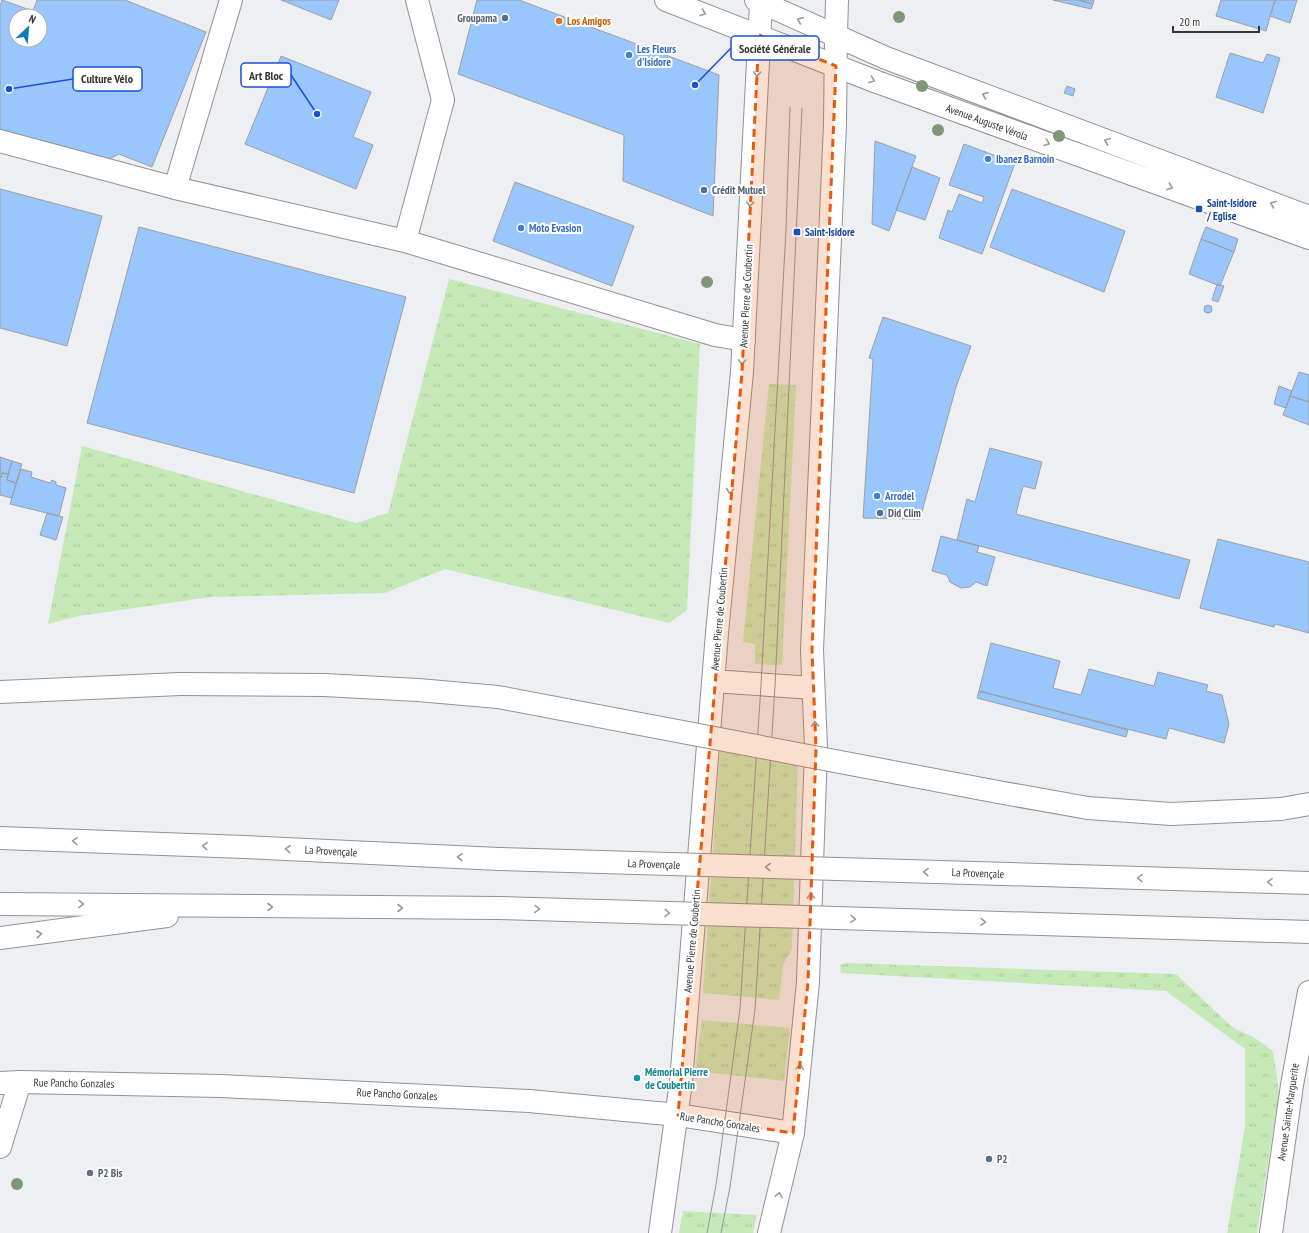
<svg xmlns="http://www.w3.org/2000/svg" width="1309" height="1233" viewBox="0 0 1309 1233" font-family="'PT Sans Narrow',sans-serif">
<defs>
<pattern id="grass-tufts" width="24" height="20" patternUnits="userSpaceOnUse"><rect width="24" height="20" fill="#c5eab8"/><path d="M3 7l-1-3M5 7V3M7 7l1-3M15 17l-1-3M17 17v-4M19 17l1-3" fill="none" stroke="#aac99f"/></pattern>
</defs>
<rect width="100%" height="100%" fill="#edeff2"/>
<!-- grass -->
<path fill="url(#grass-tufts)" d="M 449,279 L 700,344 L 687,610 L 669,623 L 445,569 L 385,593 L 211,597 L 79,616 L 48,624 L 82,446 L 356,523 L 388,513 Z
M 769,384 L 796,385 L 782,665 L 755,664 L 755,644 L 743,642 Z
M 720,749 L 798,760 L 792,948 L 783,966 L 779,1000 L 703,993 Z
M 847,963 L 1176,974 L 1232,1027 L 1255,1038 L 1273,1051 L 1279,1093 L 1257,1233 L 1227,1233 L 1245,1127 L 1245,1049 L 1166,991 L 841,973 L 840,965 Z
M 702,1020 L 790,1028 L 784,1081 L 695,1071 Z
M 683,1211 L 757,1215 L 753,1233 L 679,1233 Z"/>
<!-- building -->
<path fill="#9ac6fe" stroke="#9d9fa1" fill-rule="evenodd" d="M 2,0 L 33,11 L 37,0 L 125,0 L 206,32 L 152,167 L 119,154 L 106,161 L 0,133 L 0,6 ZM 16,16 L 40,16 L 40,40 L 16,40 Z
M 281,0 L 339,0 L 331,20 Z
M 477,0 L 519,0 L 719,75 L 713,216 L 623,181 L 624,135 L 458,74 Z
M 1053,0 L 1078,0 L 1093,4 L 1091,9 Z
M 1078,0 L 1094,0 L 1093,4 Z
M 1221,0 L 1275,0 L 1266,31 L 1216,16 Z
M 1275,0 L 1297,0 L 1290,23 L 1270,16 Z
M 1230,53 L 1263,63 L 1267,54 L 1280,58 L 1263,113 L 1216,97 Z
M 281,56 L 371,92 L 353,137 L 373,145 L 356,189 L 245,144 Z
M 1067,86 L 1075,89 L 1073,96 L 1064,93 Z
M 875,141 L 916,156 L 889,231 L 872,224 Z
M 964,144 L 1015,163 L 982,254 L 939,238 L 948,210 L 952,212 L 959,194 L 982,203 L 984,197 L 949,185 Z
M 912,167 L 940,178 L 925,220 L 896,210 Z
M 515,182 L 634,226 L 612,286 L 493,241 Z
M 0,189 L 102,216 L 67,346 L 0,328 Z
M 1012,189 L 1125,231 L 1104,292 L 990,247 Z
M 139,227 L 406,297 L 354,493 L 87,423 Z
M 1206,227 L 1238,239 L 1234,252 L 1201,239 Z
M 1201,239 L 1234,252 L 1220,286 L 1189,274 Z
M 1217,284 L 1224,286 L 1218,302 L 1212,300 Z
M1204 309a4 4 0 1 1 8 0a4 4 0 1 1-8 0Z
M 883,317 L 971,346 L 956,387 L 920,519 L 863,518 L 873,359 L 869,358 Z
M 1299,372 L 1309,375 L 1309,402 L 1290,396 Z
M 1279,386 L 1292,391 L 1286,408 L 1274,404 Z
M 1290,396 L 1309,402 L 1309,425 L 1283,415 Z
M 990,448 L 1042,462 L 1035,489 L 1023,486 L 1016,514 L 1190,560 L 1179,599 L 957,540 L 967,499 L 975,502 Z
M 0,457 L 12,461 L 8,474 L 2,473 L 1,478 Z
M 12,461 L 22,464 L 16,483 L 7,480 Z
M 21,469 L 32,472 L 31,477 L 50,483 L 52,480 L 56,482 L 56,485 L 66,488 L 59,516 L 10,504 Z
M 2,473 L 8,474 L 7,480 L 16,483 L 12,498 L 0,495 L 0,478 Z
M 47,513 L 63,517 L 56,540 L 40,535 Z
M 941,536 L 979,546 L 977,552 L 995,557 L 987,586 L 976,582 L 970,587 L 961,588 L 950,582 L 947,575 L 932,571 Z
M 1218,539 L 1309,562 L 1309,633 L 1275,624 L 1274,627 L 1200,608 Z
M 991,643 L 1060,661 L 1053,688 L 1081,695 L 1089,669 L 1154,686 L 1158,672 L 1208,685 L 1206,691 L 1222,695 L 1229,724 L 1224,743 L 1169,728 L 1166,739 L 979,691 Z
M 979,691 L 1128,730 L 1126,737 L 977,698 Z"/>
<g fill="none" stroke-linecap="round" stroke-linejoin="round">
<!-- minor casing -->
<g stroke="#909294" stroke-width="24">
<path id="minor" d="M 836,35 L 837,0
M 0,141 L 175,188 L 405,241 L 443,100 L 417,0
M 175,188 L 231,0
M 405,241 L 715,335 L 744,340
M 0,692 L 180,684
M 1281,809 L 1309,804
M 0,1083 L 20,1082 L 221,1086 L 529,1101 L 678,1115 L 793,1133
M 0,1147 L 20,1082
M 1271,1233 L 1292,1085 L 1309,992"/>
</g>
<!-- major casing -->
<g stroke="#909294" stroke-width="24">
<path id="major" d="M 666,0 L 877,82 L 1309,238
M 756,0 L 886,58 L 1309,217
M 713,681 L 813,688
M 660,1233 L 681,1082 L 717,633 L 742,372 L 761,3
M 769,1233 L 793,1133 L 808,982 L 816,748 L 812,650 L 835,124 L 836,35"/>
</g>
<!-- highway casing -->
<g stroke="#909294" stroke-width="24">
<path id="highway" d="M 0,838 L 244,847 L 499,859
M 0,904 L 498,908
M 0,938 L 167,916"/>
</g>
<!-- minor -->
<use href="#minor" stroke="#fff" stroke-width="22"/>
<!-- major -->
<use href="#major" stroke="#fff" stroke-width="22"/>
<!-- highway -->
<use href="#highway" stroke="#fff" stroke-width="22"/>
<!-- tram -->
<path stroke="#949597" stroke-width="1" d="M 707,1233 L 716,1185 L 740,1009 L 761,685 L 786,230 L 790,107
M 721,1233 L 730,1187 L 755,1010 L 775,686 L 802,108"/>
<!-- minor-bridge casing -->
<g stroke="#909294" stroke-width="24" stroke-linecap="butt">
<path id="minor-bridge" d="M 180,684 L 324,685 L 418,690 L 498,697 L 998,792 L 1088,808 L 1171,814 L 1281,809"/>
</g>
<!-- highway-bridge casing -->
<g stroke="#909294" stroke-width="24" stroke-linecap="butt">
<path id="highway-bridge" d="M 499,859 L 1309,883
M 498,908 L 1309,932"/>
</g>
<!-- minor-bridge -->
<use href="#minor-bridge" stroke="#fff" stroke-width="22"/>
<!-- highway-bridge -->
<use href="#highway-bridge" stroke="#fff" stroke-width="22"/>
</g>
<!-- trees -->
<g fill="#7f9677">
<circle cx="899" cy="17" r="6"/>
<circle cx="922" cy="86" r="6"/>
<circle cx="938" cy="130" r="6"/>
<circle cx="1059" cy="136" r="6"/>
<circle cx="707" cy="282" r="6"/>
<circle cx="17" cy="1184" r="6"/>
</g>
<!-- one-way arrows -->
<defs><path id="oneway-chevron" d="M-2-3.5L2.5 0L-2 3.5" fill="none" stroke-width="1.6" stroke-linecap="round" stroke-linejoin="round"/></defs>
<g stroke="#9a9a9a">
<use href="#oneway-chevron" transform="translate(703 13) rotate(21)"/>
<use href="#oneway-chevron" transform="translate(800 20) rotate(-156)"/>
<use href="#oneway-chevron" transform="translate(757 74) rotate(93)"/>
<use href="#oneway-chevron" transform="translate(872 80) rotate(21)"/>
<use href="#oneway-chevron" transform="translate(985 95) rotate(-159)"/>
<use href="#oneway-chevron" transform="translate(1107 141) rotate(-159)"/>
<use href="#oneway-chevron" transform="translate(1047 143) rotate(20)"/>
<use href="#oneway-chevron" transform="translate(1170 187) rotate(20)"/>
<use href="#oneway-chevron" transform="translate(750 204) rotate(93)"/>
<use href="#oneway-chevron" transform="translate(1273 204) rotate(-159)"/>
<use href="#oneway-chevron" transform="translate(742 362) rotate(93)"/>
<use href="#oneway-chevron" transform="translate(730 491) rotate(95)"/>
<use href="#oneway-chevron" transform="translate(815 724) rotate(-92)"/>
<use href="#oneway-chevron" transform="translate(75 841) rotate(-178)"/>
<use href="#oneway-chevron" transform="translate(205 846) rotate(-178)"/>
<use href="#oneway-chevron" transform="translate(288 849) rotate(-177)"/>
<use href="#oneway-chevron" transform="translate(460 857) rotate(-177)"/>
<use href="#oneway-chevron" transform="translate(768 867) rotate(-178)"/>
<use href="#oneway-chevron" transform="translate(926 872) rotate(-178)"/>
<use href="#oneway-chevron" transform="translate(1140 878) rotate(-178)"/>
<use href="#oneway-chevron" transform="translate(1270 882) rotate(-178)"/>
<use href="#oneway-chevron" transform="translate(811 896) rotate(-88)"/>
<use href="#oneway-chevron" transform="translate(81 904) rotate(1)"/>
<use href="#oneway-chevron" transform="translate(270 907)"/>
<use href="#oneway-chevron" transform="translate(400 908)"/>
<use href="#oneway-chevron" transform="translate(537 909) rotate(2)"/>
<use href="#oneway-chevron" transform="translate(667 913) rotate(2)"/>
<use href="#oneway-chevron" transform="translate(853 919) rotate(2)"/>
<use href="#oneway-chevron" transform="translate(983 922) rotate(2)"/>
<use href="#oneway-chevron" transform="translate(39 934) rotate(-6)"/>
<use href="#oneway-chevron" transform="translate(800 1067) rotate(-83)"/>
<use href="#oneway-chevron" transform="translate(779 1195) rotate(-78)"/>
</g>
<!-- marked area -->
<path fill="#e8590c" fill-opacity="0.2" stroke="#e8590c" stroke-width="3" stroke-dasharray="8 5" stroke-linejoin="round" d="M 759,35 L 836,66 L 812,650 L 816,748 L 808,982 L 793,1133 L 678,1115 L 742,372 Z"/>
<!-- markers -->
<g fill="#5c6f8a" stroke="#fff" stroke-width="1.5">
<circle cx="505" cy="18" r="4"/>
<circle cx="704" cy="190" r="4"/>
<circle cx="880" cy="513" r="4"/>
<circle cx="989" cy="1159" r="4"/>
<circle cx="90" cy="1173" r="4"/>
</g>
<circle fill="#e8710a" stroke="#fff" stroke-width="1.5" cx="559" cy="21" r="4"/>
<g fill="#3f7fe0" stroke="#fff" stroke-width="1.5">
<circle cx="629" cy="55" r="4"/>
<circle cx="988" cy="159" r="4"/>
<circle cx="521" cy="228" r="4"/>
<circle cx="877" cy="496" r="4"/>
</g>
<g fill="#1a4fb4" stroke="#fff" stroke-width="1.5">
<rect x="1195" y="205" width="8" height="8" rx="2"/>
<rect x="793" y="228" width="8" height="8" rx="2"/>
</g>
<circle fill="#0f9aa8" stroke="#fff" stroke-width="1.5" cx="637" cy="1078" r="4"/>
<g text-anchor="middle" dominant-baseline="central" stroke-width="4" stroke-linejoin="round" paint-order="stroke">
<!-- service labels -->
<g font-size="11" font-weight="bold" fill="#4e5e75" stroke="#fff" text-anchor="start">
<text x="497" y="18" text-anchor="end">Groupama</text>
<text x="712" y="190">Crédit Mutuel</text>
<text x="888" y="513">Did Clim</text>
<text x="997" y="1159">P2</text>
<text x="98" y="1173">P2 Bis</text>
</g>
<!-- food labels -->
<g font-size="11" font-weight="bold" fill="#c56008" stroke="#fff" text-anchor="start">
<text x="567" y="21">Los Amigos</text>
</g>
<!-- shop labels -->
<g font-size="11" font-weight="bold" fill="#366cbe" stroke="#fff" text-anchor="start">
<text x="637" y="49">Les Fleurs<tspan x="637" dy="13">d'Isidore</tspan></text>
<text x="996" y="159">Ibanez Barnoin</text>
<text x="529" y="228">Moto Evasion</text>
<text x="885" y="496">Arrodel</text>
</g>
<!-- street labels -->
<g font-size="11" fill="#343536" stroke="#fff">
<text transform="translate(987 122) rotate(20)">Avenue Auguste Vérola</text>
<text transform="translate(746 296) rotate(-87)">Avenue Pierre de Coubertin</text>
<text transform="translate(719 619) rotate(-85)">Avenue Pierre de Coubertin</text>
<text transform="translate(331 851) rotate(3)">La Provençale</text>
<text transform="translate(654 864) rotate(2)">La Provençale</text>
<text transform="translate(978 873) rotate(2)">La Provençale</text>
<text transform="translate(692 941) rotate(-85)">Avenue Pierre de Coubertin</text>
<text transform="translate(74 1083) rotate(1)">Rue Pancho Gonzales</text>
<text transform="translate(397 1094) rotate(3)">Rue Pancho Gonzales</text>
<text transform="translate(1288 1112) rotate(-82)">Avenue Sainte-Marguerite</text>
<text transform="translate(720 1122) rotate(9)">Rue Pancho Gonzales</text>
</g>
<!-- transit labels -->
<g font-size="11" font-weight="bold" fill="#164399" stroke="#fff" text-anchor="start">
<text x="1207" y="203">Saint-Isidore<tspan x="1207" dy="13">/ Eglise</tspan></text>
<text x="805" y="232">Saint-Isidore</text>
</g>
<!-- culture labels -->
<g font-size="11" font-weight="bold" fill="#0d838f" stroke="#fff" text-anchor="start">
<text x="645" y="1072">Mémorial Pierre<tspan x="645" dy="13">de Coubertin</tspan></text>
</g>
</g>
<!-- callouts -->
<path fill="none" stroke="#1d4ed8" stroke-width="1.5" d="M695 85L731 48M317 114L291 75M9 89L73 79"/>
<g fill="#1d4ed8" stroke="#fff" stroke-width="1.5">
<circle cx="695" cy="85" r="4"/>
<circle cx="317" cy="114" r="4"/>
<circle cx="9" cy="89" r="4"/>
</g>
<g fill="#fff" stroke="#1d4ed8" stroke-width="1.5">
<rect x="731" y="36" width="88" height="24" rx="4"/>
<rect x="241" y="63" width="50" height="24" rx="4"/>
<rect x="73" y="67" width="69" height="24" rx="4"/>
</g>
<g font-size="12" text-anchor="middle" font-weight="bold" fill="#343536">
<text x="775" y="53">Société Générale</text>
<text x="266" y="80">Art Bloc</text>
<text x="107" y="83">Culture Vélo</text>
</g>
<!-- north arrow -->
<g transform="translate(28 28) rotate(26)"><circle r="19" fill="#ffffff" stroke="#aeaeaf"/>
<path d="M0-3L7 15L0 10L-7 15Z" fill="#117ac5"/>
<text y="-6" font-size="11" font-weight="bold" text-anchor="middle" fill="#343536">N</text>
</g>
<!-- scale -->
<path d="M1173 26v6h86v-6" fill="none" stroke="#343536" stroke-width="2"/>
<text x="1179" y="26" font-size="12" fill="#343536" stroke="#ffffff" stroke-width="3" paint-order="stroke">20 m</text>
</svg>
